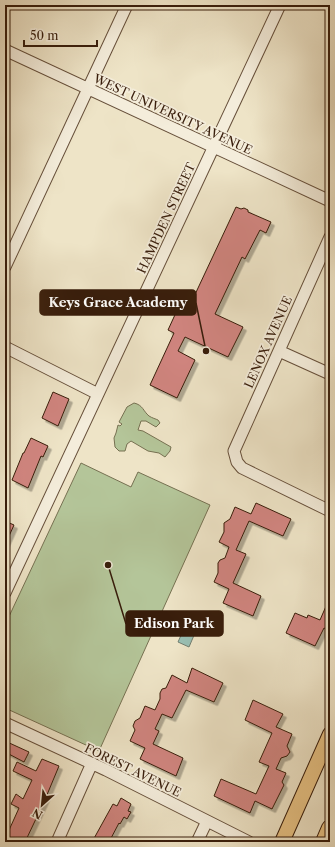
<svg xmlns="http://www.w3.org/2000/svg" width="335" height="847" viewBox="0 0 335 847" font-family="'Libre Caslon Text',serif">
<defs>
<filter id="shadow"><feDropShadow dx="3.5" dy="3.5" stdDeviation="0" flood-color="#0004"/></filter>
</defs>
<rect width="100%" height="100%" fill="#eee4c7"/>
<filter id="stains"><feTurbulence type="fractalNoise" baseFrequency=".005" numOctaves="4"/><feColorMatrix values="0 0 0 0 .2 0 0 0 0 .09 0 0 0 0 .02 0 0 0 .5 -.17"/></filter>
<radialGradient id="worn" r=".72"><stop offset=".6" stop-color="#630" stop-opacity="0"/><stop offset="1" stop-color="#630" stop-opacity=".3"/></radialGradient>
<!-- green -->
<path fill="#b4c599" stroke="#767152" d="M 134,403 C 143,405 143,411 149,416 C 152,418 156,419 158,420 L 160,423 L 156,427 L 146,421 L 141,421 L 138,430 L 143,431 L 171,447 L 170,451 L 165,457 L 159,453 L 148,451 L 131,441 L 127,444 L 125,451 L 119,451 L 115,447 L 114,438 L 116,433 L 118,425 L 120,426 L 122,424 L 119,422 L 127,407 Z
M 81,463 L 131,487 L 138,472 L 210,505 L 99,751 L 5,708 L 5,625 Z"/>
<!-- water -->
<path fill="#99bfb3" stroke="#727e70" d="M 187,622 L 198,626 L 189,647 L 178,642 Z"/>
<!-- building -->
<path fill="#d18580" stroke="#381d0b" filter="url(#shadow)" d="M 236,207 L 241,209 L 244,208 L 248,210 L 248,212 L 271,222 L 266,233 L 260,230 L 245,259 L 242,257 L 215,314 L 243,327 L 228,357 L 185,337 L 178,351 L 195,360 L 177,398 L 150,385 L 174,333 L 168,330 L 179,306 L 182,299 L 191,303 Z
M 53,392 L 69,399 L 58,426 L 42,418 Z
M 31,438 L 48,446 L 43,457 L 41,456 L 28,488 L 12,480 L 23,453 L 24,453 Z
M 256,503 L 291,519 L 283,536 L 249,521 L 236,550 L 246,554 L 233,583 L 261,596 L 253,616 L 223,603 L 229,589 L 214,582 L 218,573 L 218,563 L 220,560 L 225,558 L 229,547 L 219,542 L 224,532 L 224,523 L 230,519 L 235,507 L 251,514 Z
M 5,521 L 14,525 L 5,545 Z
M 330,597 L 330,631 L 324,628 L 315,646 L 286,633 L 295,613 L 307,618 L 308,615 L 320,620 Z
M 192,668 L 223,683 L 214,702 L 186,690 L 172,718 L 162,714 L 155,729 L 159,731 L 153,744 L 183,758 L 176,776 L 140,759 L 145,748 L 130,741 L 135,730 L 133,726 L 135,721 L 140,718 L 145,706 L 155,710 L 160,699 L 160,693 L 162,689 L 166,688 L 172,675 L 187,683 Z
M 253,700 L 283,714 L 276,727 L 292,734 L 287,746 L 290,752 L 287,756 L 281,758 L 276,769 L 286,773 L 282,782 L 284,785 L 272,809 L 255,801 L 250,813 L 214,796 L 221,779 L 256,794 L 269,766 L 259,762 L 272,733 L 245,720 Z
M 5,741 L 29,752 L 24,762 L 5,752 Z
M 42,759 L 59,766 L 44,802 L 25,842 L 5,842 L 5,839 L 19,808 L 11,804 L 16,794 L 23,799 L 32,780 L 13,771 L 17,762 L 36,771 Z
M 121,798 L 131,804 L 128,811 L 131,812 L 127,819 L 124,817 L 120,824 L 119,823 L 109,842 L 92,842 L 113,804 L 117,806 Z"/>
<g fill="none" stroke-linecap="round" stroke-linejoin="round">
<!-- minor casing -->
<g stroke="#664f3a" stroke-width="13">
<path id="minor" d="M 5,50 L 330,201
M 330,237 L 234,451 L 237,462 L 242,468 L 330,511
M 5,267 L 127,5
M 5,347 L 98,394
M 279,351 L 330,374
M 5,593 L 280,5
M 5,723 L 106,770 L 249,842
M 57,842 L 92,763
M 197,842 L 207,821"/>
</g>
<!-- major casing -->
<g stroke="#381d0b" stroke-width="16">
<path id="major" d="M 282,842 L 330,734"/>
</g>
<!-- highway casing -->
<g stroke="#381d0b" stroke-width="18">
<path id="highway" d="M 324,842 L 330,828"/>
</g>
<!-- minor -->
<use href="#minor" stroke="#f4eddb" stroke-width="11"/>
<!-- major -->
<use href="#major" stroke="#e7c284" stroke-width="14"/>
<!-- highway -->
<use href="#highway" stroke="#e7c284" stroke-width="16"/>
</g>
<g text-anchor="middle" dominant-baseline="central" stroke-width="3.5" stroke-linejoin="round" paint-order="stroke">
<!-- street labels -->
<g font-size="12" fill="#381d0b" stroke="#f4eddb">
<text transform="translate(173 114) rotate(25)">WEST UNIVERSITY AVENUE</text>
<text transform="translate(166 218) rotate(-65)">HAMPDEN STREET</text>
<text transform="translate(268 342) rotate(-66)">LENOX AVENUE</text>
<text transform="translate(133 770) rotate(26)">FOREST AVENUE</text>
</g>
</g>
<!-- callouts -->
<path fill="none" stroke="#381d0b" stroke-width="1.5" d="M206 351L196 303M108 565L126 624"/>
<g fill="#381d0b" stroke="#f4eddb" stroke-width="1.5">
<circle cx="206" cy="351" r="4"/>
<circle cx="108" cy="565" r="4"/>
</g>
<g fill="#381d0b" stroke="#381d0b" stroke-width="1.5">
<rect x="40" y="290" width="156" height="25" rx="4"/>
<rect x="126" y="611" width="97" height="25" rx="4"/>
</g>
<g font-size="13" text-anchor="middle" font-weight="bold" fill="#fff">
<text x="118" y="307">Keys Grace Academy</text>
<text x="174" y="628">Edison Park</text>
</g>
<!-- margin -->
<rect width="335" height="847" fill="none" stroke="#eee4c7" stroke-width="20"/>
<rect x="6" y="6" width="323" height="835" fill="none" stroke="#381d0b" stroke-width="2"/>
<rect x="10" y="10" width="315" height="827" fill="none" stroke="#381d0b"/>
<!-- north arrow -->
<g transform="translate(42 805) rotate(207)" stroke="#f4eddb" stroke-width="3" paint-order="stroke">
<path d="M0-3L7 15L0 10L-7 15Z" fill="#381d0b"/>
<text y="-6" font-size="11" font-weight="bold" text-anchor="middle" fill="#381d0b">N</text>
</g>
<!-- scale -->
<path d="M24 40v6h73v-6" fill="none" stroke="#381d0b" stroke-width="2"/>
<text x="30" y="40" font-size="12" fill="#381d0b" stroke="#f4eddb" stroke-width="3" paint-order="stroke">50 m</text>
<rect width="100%" height="100%" filter="url(#stains)"/>
<rect width="100%" height="100%" fill="url(#worn)"/>
</svg>
